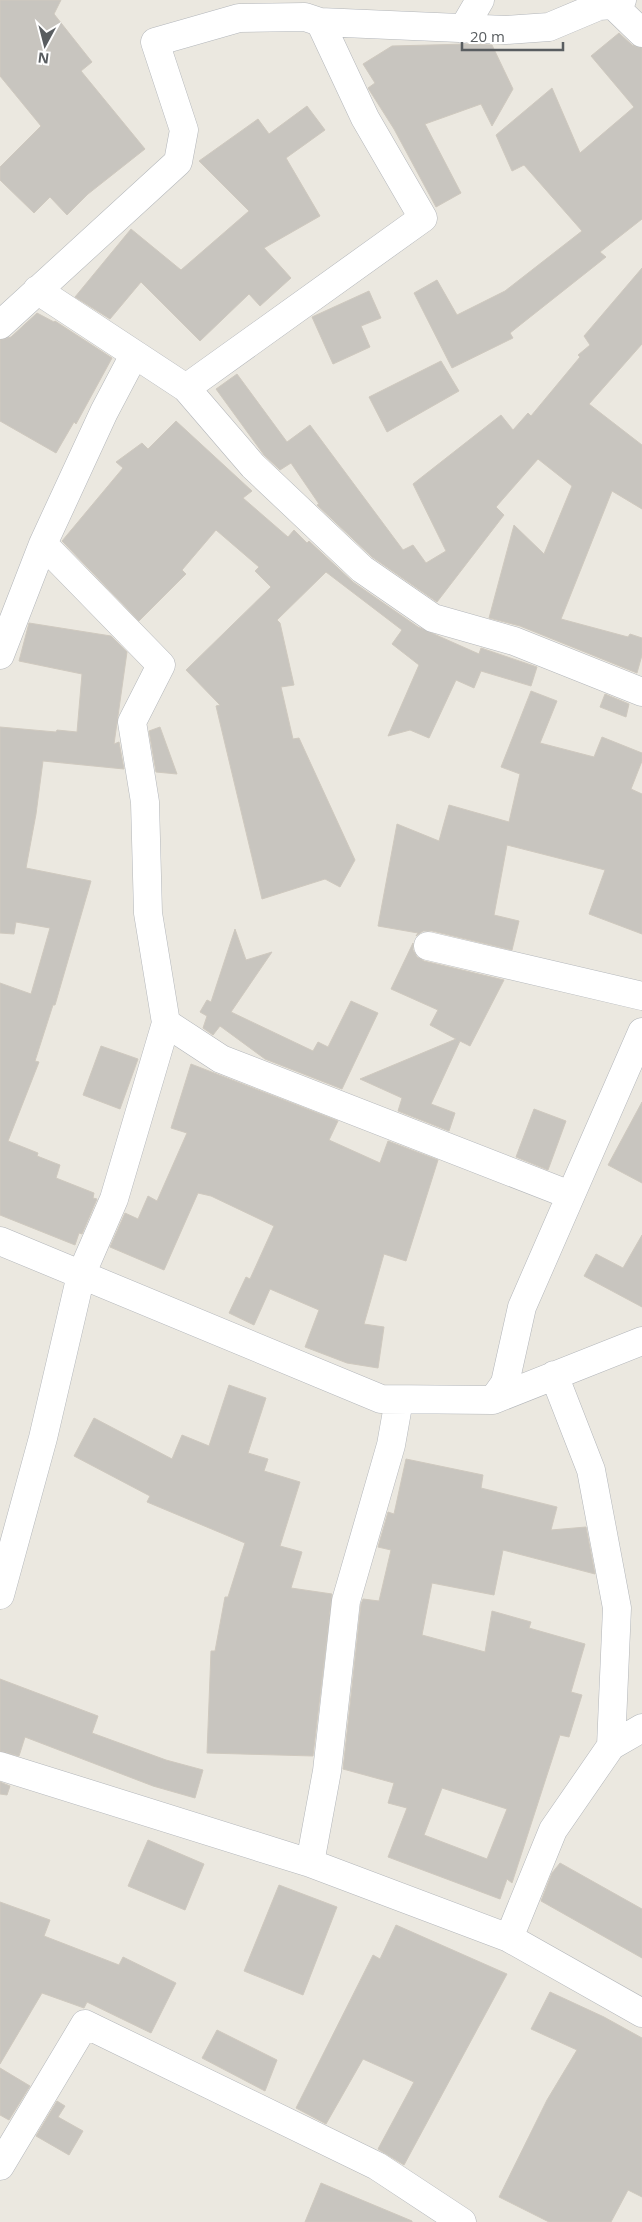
<svg xmlns="http://www.w3.org/2000/svg" width="642" height="2222" viewBox="0 0 642 2222" font-family="'Open Sans',sans-serif">
<rect width="100%" height="100%" fill="#ebe8e0"/>
<!-- building -->
<path fill="#c8c5bf" stroke="#cfc9bf" fill-rule="evenodd" d="M 0,0 L 61,0 L 54,14 L 92,62 L 81,71 L 145,149 L 88,194 L 67,215 L 50,197 L 34,213 L 0,180 L 0,167 L 41,126 L 0,76 Z
M 619,33 L 632,45 L 642,48 L 642,219 L 600,252 L 606,257 L 510,333 L 513,338 L 452,368 L 414,293 L 437,280 L 457,315 L 505,291 L 582,231 L 524,165 L 512,171 L 496,135 L 552,88 L 580,153 L 634,107 L 591,56 Z
M 468,44 L 492,45 L 513,89 L 492,126 L 481,104 L 425,124 L 461,193 L 436,207 L 394,129 L 368,88 L 375,83 L 363,64 L 392,46 Z
M 307,106 L 325,130 L 286,158 L 320,216 L 264,248 L 291,278 L 260,306 L 249,294 L 200,341 L 141,282 L 110,319 L 75,297 L 131,229 L 181,270 L 249,211 L 199,161 L 258,119 L 269,134 Z
M 642,268 L 642,344 L 589,404 L 642,445 L 642,509 L 612,491 L 561,619 L 628,637 L 630,634 L 642,638 L 642,655 L 637,673 L 520,626 L 489,618 L 514,525 L 544,554 L 572,486 L 538,459 L 496,507 L 504,515 L 437,602 L 372,557 L 317,505 L 319,504 L 291,463 L 280,470 L 264,455 L 216,389 L 237,374 L 287,442 L 310,425 L 403,550 L 413,545 L 426,563 L 446,551 L 413,484 L 501,415 L 513,430 L 528,413 L 531,416 L 580,357 L 578,355 L 590,345 L 584,336 Z
M 369,291 L 381,318 L 361,326 L 370,347 L 333,364 L 312,317 Z
M 37,313 L 54,322 L 55,321 L 112,358 L 76,424 L 74,422 L 56,453 L 0,421 L 0,340 L 11,337 Z
M 441,361 L 459,391 L 387,432 L 369,397 Z
M 176,421 L 252,491 L 243,498 L 288,537 L 294,530 L 307,543 L 309,541 L 353,582 L 418,627 L 479,654 L 481,648 L 537,667 L 531,686 L 481,671 L 474,688 L 456,680 L 429,738 L 410,730 L 388,736 L 419,665 L 392,644 L 402,630 L 326,572 L 277,620 L 280,623 L 294,685 L 281,687 L 293,739 L 299,738 L 355,860 L 340,887 L 325,879 L 262,899 L 216,706 L 220,705 L 186,670 L 271,587 L 255,571 L 259,567 L 216,530 L 182,570 L 186,574 L 139,621 L 62,541 L 123,468 L 116,462 L 142,443 L 148,449 Z
M 29,623 L 111,636 L 127,652 L 114,744 L 119,742 L 124,769 L 43,761 L 36,814 L 26,868 L 91,881 L 55,1005 L 53,1005 L 35,1061 L 39,1062 L 8,1141 L 38,1153 L 37,1156 L 60,1165 L 56,1178 L 94,1193 L 93,1198 L 97,1199 L 82,1234 L 79,1233 L 75,1245 L 0,1215 L 0,983 L 31,994 L 50,928 L 16,922 L 14,934 L 0,933 L 0,727 L 56,732 L 57,730 L 77,732 L 82,674 L 19,661 Z
M 531,691 L 557,701 L 540,743 L 594,757 L 602,737 L 642,753 L 642,761 L 631,789 L 642,794 L 642,934 L 589,914 L 605,870 L 507,845 L 494,915 L 519,921 L 512,950 L 432,931 L 423,931 L 416,936 L 418,933 L 378,926 L 397,824 L 439,841 L 449,805 L 509,822 L 520,774 L 501,767 Z
M 605,694 L 629,704 L 626,717 L 600,707 Z
M 160,727 L 177,774 L 156,772 L 149,731 Z
M 235,929 L 246,960 L 272,952 L 231,1012 L 313,1051 L 318,1042 L 328,1047 L 351,1001 L 378,1013 L 342,1089 L 265,1059 L 220,1026 L 213,1035 L 203,1028 L 207,1016 L 200,1012 L 207,1000 L 211,1002 Z
M 413,943 L 413,950 L 417,957 L 424,961 L 504,980 L 470,1046 L 460,1041 L 431,1104 L 455,1113 L 449,1131 L 398,1111 L 402,1098 L 360,1079 L 456,1039 L 430,1025 L 438,1010 L 391,989 Z
M 101,1046 L 138,1059 L 120,1109 L 83,1095 Z
M 191,1064 L 338,1121 L 329,1140 L 380,1163 L 388,1141 L 438,1160 L 406,1261 L 384,1254 L 364,1324 L 384,1327 L 378,1368 L 347,1363 L 305,1347 L 319,1310 L 270,1289 L 254,1325 L 229,1313 L 246,1277 L 250,1279 L 274,1226 L 211,1196 L 198,1193 L 164,1270 L 110,1247 L 125,1213 L 138,1219 L 148,1196 L 157,1201 L 187,1133 L 171,1128 Z
M 642,1102 L 642,1183 L 608,1165 Z
M 534,1109 L 566,1121 L 548,1170 L 516,1157 Z
M 642,1235 L 642,1307 L 584,1276 L 596,1254 L 623,1268 Z
M 229,1385 L 266,1398 L 248,1453 L 268,1459 L 264,1471 L 300,1482 L 280,1546 L 302,1552 L 291,1588 L 332,1594 L 313,1756 L 207,1753 L 211,1651 L 215,1651 L 225,1597 L 228,1597 L 245,1543 L 147,1502 L 150,1496 L 74,1456 L 94,1418 L 172,1459 L 182,1435 L 209,1446 Z
M 406,1459 L 483,1475 L 481,1488 L 557,1507 L 551,1530 L 586,1527 L 595,1574 L 503,1550 L 494,1595 L 432,1583 L 422,1635 L 485,1652 L 492,1611 L 531,1622 L 529,1628 L 585,1644 L 571,1692 L 582,1695 L 569,1737 L 560,1735 L 512,1883 L 507,1879 L 500,1899 L 388,1857 L 407,1808 L 388,1803 L 394,1783 L 343,1769 L 361,1604 L 363,1599 L 379,1601 L 391,1550 L 378,1547 L 388,1512 L 394,1514 ZM 442,1788 L 507,1809 L 487,1859 L 424,1835 Z
M 0,1679 L 98,1716 L 92,1733 L 166,1760 L 203,1770 L 195,1798 L 153,1786 L 25,1737 L 19,1756 L 0,1751 Z
M 0,1782 L 10,1786 L 7,1795 L 0,1794 Z
M 148,1840 L 204,1864 L 185,1910 L 128,1886 Z
M 560,1863 L 642,1909 L 642,1958 L 541,1901 L 552,1873 Z
M 279,1885 L 337,1907 L 303,1995 L 244,1971 Z
M 0,1902 L 50,1920 L 44,1936 L 119,1965 L 123,1957 L 176,1983 L 151,2033 L 87,2002 L 84,2008 L 42,1993 L 0,2064 Z
M 396,1925 L 507,1974 L 404,2165 L 378,2149 L 414,2082 L 363,2059 L 326,2124 L 296,2108 L 373,1955 L 380,1959 Z
M 550,1992 L 604,2017 L 642,2038 L 642,2197 L 628,2190 L 611,2222 L 549,2222 L 499,2197 L 547,2100 L 577,2050 L 531,2029 Z
M 217,2030 L 277,2060 L 265,2091 L 202,2058 Z
M 0,2068 L 30,2086 L 9,2120 L 0,2115 Z
M 57,2101 L 65,2106 L 58,2117 L 83,2131 L 69,2155 L 36,2136 Z
M 321,2183 L 412,2221 L 412,2222 L 305,2222 Z"/>
<g fill="none" stroke-linecap="round" stroke-linejoin="round">
<!-- minor casing -->
<g stroke="#b3b6ba" stroke-width="29">
<path id="minor" d="M 613,5 L 642,33
M 463,29 L 480,0
M 37,290 L 186,388 L 253,466 L 362,569 L 433,618 L 514,641 L 642,692
M 0,325 L 178,162 L 184,130 L 155,42 L 239,18 L 305,17 L 320,22 L 506,30 L 549,27 L 599,6 L 613,5 L 622,0
M 186,388 L 423,218 L 365,118 L 320,22
M 43,544 L 161,665 L 132,722 L 145,802 L 148,913 L 166,1023 L 221,1059 L 570,1195
M 0,655 L 43,544 L 104,412 L 134,355
M 428,946 L 642,996
M 0,1241 L 381,1399 L 493,1400 L 642,1341
M 554,1375 L 591,1470 L 617,1608 L 611,1746
M 493,1400 L 505,1383 L 522,1307 L 642,1032
M 0,1595 L 43,1438 L 81,1275 L 114,1199 L 166,1023
M 0,1766 L 310,1863 L 509,1938 L 642,2013
M 310,1863 L 327,1771 L 346,1601 L 391,1445 L 399,1400
M 509,1938 L 553,1830 L 611,1746 L 642,1728
M 0,2166 L 85,2024 L 377,2166 L 462,2222"/>
</g>
<!-- minor -->
<use href="#minor" stroke="#fff" stroke-width="28"/>
</g>
<!-- north arrow -->
<g transform="translate(45 45) rotate(187)" stroke="#ffffff" stroke-width="4" paint-order="stroke">
<path d="M0-4L9 19L0 12L-9 19Z" fill="#595d60"/>
<text y="-8" font-size="14" font-weight="bold" text-anchor="middle" fill="#595d60">N</text>
</g>
<!-- scale -->
<path d="M462 42v8h101v-8" fill="none" stroke="#595d60" stroke-width="2.5"/>
<text x="470" y="42" font-size="15" fill="#595d60" stroke="#ffffff" stroke-width="4" paint-order="stroke">20 m</text>
</svg>
